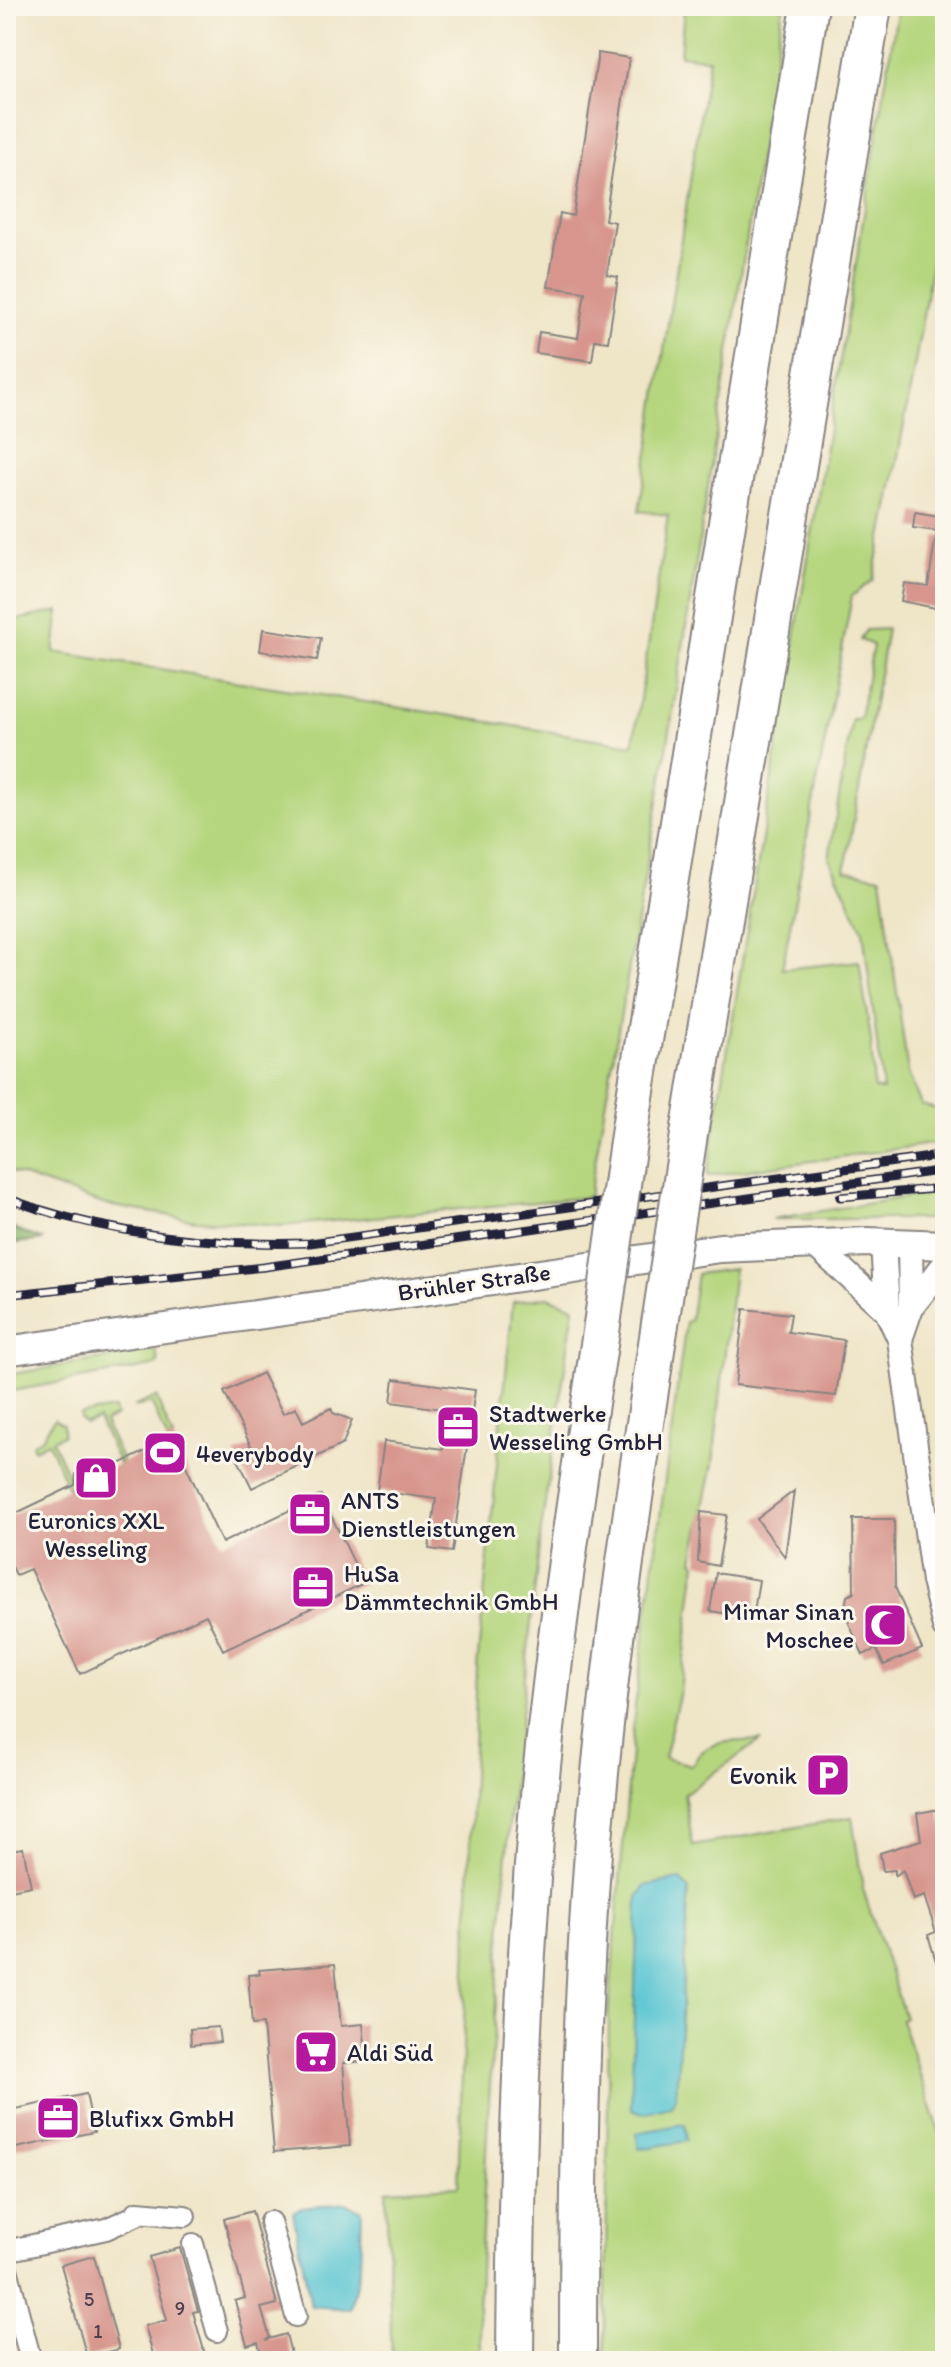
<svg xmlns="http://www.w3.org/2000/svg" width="951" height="2367" viewBox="0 0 951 2367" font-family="Itim,sans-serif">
<rect width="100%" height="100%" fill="#fbf7ec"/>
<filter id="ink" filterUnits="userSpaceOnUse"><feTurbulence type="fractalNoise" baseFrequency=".0125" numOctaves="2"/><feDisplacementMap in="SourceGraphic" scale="16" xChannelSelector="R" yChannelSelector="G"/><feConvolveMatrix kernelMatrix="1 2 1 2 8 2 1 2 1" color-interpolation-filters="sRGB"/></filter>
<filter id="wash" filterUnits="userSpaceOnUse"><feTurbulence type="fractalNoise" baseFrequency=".006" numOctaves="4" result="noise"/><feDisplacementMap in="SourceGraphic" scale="32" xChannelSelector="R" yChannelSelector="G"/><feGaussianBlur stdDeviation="1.8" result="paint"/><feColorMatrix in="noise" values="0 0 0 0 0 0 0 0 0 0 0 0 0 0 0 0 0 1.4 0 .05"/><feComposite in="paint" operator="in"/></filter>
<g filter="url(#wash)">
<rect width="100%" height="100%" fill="#efe5c7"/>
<!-- green -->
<path fill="#b5d67e" stroke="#6c7c5c" stroke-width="2" d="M 668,6 L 783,6 L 667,749 L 589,1197 L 280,1226 L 196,1220 L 106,1205 L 6,1170 L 6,622 L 59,611 L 54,652 L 633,745 L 668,515 L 639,511 L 709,59 L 680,55 L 684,10 Z
M 898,6 L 945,6 L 945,217 L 939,217 C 920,339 899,459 873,580 L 852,596 L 782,969 L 859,961 L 871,1040 L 874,1089 L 883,1090 L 863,931 L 829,858 L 852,719 L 860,719 L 873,645 L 860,640 L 866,630 L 887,629 L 845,870 L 881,877 L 908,1073 L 921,1105 L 945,1111 L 945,1142 L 707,1176 Z
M 945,1191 L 945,1219 L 772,1219 Z
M 734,1269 L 713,1463 L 693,1560 L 696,1563 L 680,1691 L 664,1758 L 692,1765 C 707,1736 734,1743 761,1740 L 684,1794 L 693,1846 L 852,1817 L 863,1889 L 905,2018 L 901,2020 L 945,2147 L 945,2361 L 605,2361 L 609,2008 L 635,1706 L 686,1321 L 690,1321 L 697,1274 Z
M 548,1297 L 574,1307 L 541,1530 L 509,1825 L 488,2113 L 478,2311 L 481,2361 L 392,2361 L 386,2190 L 458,2186 L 477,1667 L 513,1302 Z
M 156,1350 L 158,1363 L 153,1366 L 6,1392 L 6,1375 Z
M 156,1397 L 173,1438 L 168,1441 L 152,1404 L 133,1407 Z
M 114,1409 L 116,1416 L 104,1422 L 123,1463 L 119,1464 L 98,1419 L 85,1424 L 80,1419 L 80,1414 Z
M 54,1419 L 63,1424 L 63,1435 L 52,1440 L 73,1486 L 68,1488 L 48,1442 L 34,1449 L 32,1444 L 42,1438 Z"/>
<!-- forest -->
<path fill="#90b76d" stroke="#596c54" stroke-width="2" d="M 6,1226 L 44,1240 L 6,1244 Z"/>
<!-- water -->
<path fill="#59c5d2" stroke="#3e7486" stroke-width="2" d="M 679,1879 L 689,1889 L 676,2096 L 671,2106 L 643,2113 L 631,2109 L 638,1897 L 645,1886 Z
M 685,2124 L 687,2141 L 639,2149 L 636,2133 Z
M 346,2203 L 362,2211 L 360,2267 L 350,2309 L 311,2306 L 293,2213 L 302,2208 Z"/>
<g id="blocks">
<!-- building -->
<path fill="#d7958d" d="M 598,53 L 629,58 L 605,220 L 615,222 L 607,275 L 618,277 L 608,342 L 595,340 L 592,361 L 536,353 L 539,332 L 578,338 L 585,292 L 548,287 L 560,213 L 573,216 Z
M 915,512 L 945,517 L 945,532 L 913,528 Z
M 936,536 L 945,537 L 945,610 L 901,601 L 904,583 L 928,586 Z
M 263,629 L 321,638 L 317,660 L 260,651 Z
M 744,1309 L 791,1314 L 788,1332 L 844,1340 L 836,1396 L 735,1385 Z
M 262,1373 L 283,1414 L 296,1408 L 303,1422 L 331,1408 L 333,1413 L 352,1420 L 343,1444 L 252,1488 L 235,1454 L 251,1446 L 224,1392 Z
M 394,1379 L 475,1390 L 452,1552 L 429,1549 L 436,1499 L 377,1491 L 384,1441 L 443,1449 L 449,1410 L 391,1402 Z
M 173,1438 L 222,1543 L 321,1495 L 364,1583 L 223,1650 L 206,1615 L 80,1674 L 30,1569 L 16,1575 L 6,1554 L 6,1518 L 75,1485 L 76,1474 L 99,1464 L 103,1472 Z
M 794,1491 L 785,1557 L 757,1519 Z
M 701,1512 L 727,1515 L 718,1566 L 698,1562 Z
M 853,1519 L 894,1519 L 895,1587 L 922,1649 L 884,1665 L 876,1649 L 863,1655 L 844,1612 L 847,1596 L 854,1593 Z
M 716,1573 L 759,1580 L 753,1618 L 710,1611 Z
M 940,1809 L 945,1838 L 945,1977 L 941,1978 L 928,1935 L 936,1932 L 924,1896 L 913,1900 L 903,1870 L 895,1876 L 895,1870 L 883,1871 L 880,1853 L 921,1840 L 917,1813 Z
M 23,1848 L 31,1886 L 6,1891 L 6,1851 Z
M 335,1964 L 341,2026 L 363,2024 L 365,2043 L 366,2061 L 343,2063 L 350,2146 L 274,2152 L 263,2024 L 252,2025 L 248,1975 L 260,1974 L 259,1970 Z
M 218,2027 L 220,2042 L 191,2045 L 190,2029 Z
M 86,2094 L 94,2132 L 6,2150 L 6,2111 Z
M 252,2211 L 277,2304 L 261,2308 L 270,2338 L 265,2340 L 286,2334 L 293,2361 L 263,2361 L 258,2342 L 247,2345 L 235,2301 L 245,2298 L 224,2219 Z
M 180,2248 L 198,2311 L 193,2312 L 207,2361 L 155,2361 L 145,2326 L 167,2320 L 149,2257 Z
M 94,2256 L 119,2349 L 87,2357 L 61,2265 Z"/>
</g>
</g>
<g filter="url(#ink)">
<use href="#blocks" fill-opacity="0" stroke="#888481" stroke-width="2"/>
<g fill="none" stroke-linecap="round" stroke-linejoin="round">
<!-- minor casing -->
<g stroke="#888481" stroke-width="24">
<path id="minor" d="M 137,2212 L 185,2216
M 270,2222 L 296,2316
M 193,2244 L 217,2331
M 6,2251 L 106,2229 L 137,2215
M 6,2265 L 31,2361"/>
</g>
<!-- tertiary casing -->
<g stroke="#888481" stroke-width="28">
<path id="tertiary" d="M 883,1242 L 887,1311 L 900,1339 L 934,1581 L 945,1627
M 813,1243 L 887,1311
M 911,1307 L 945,1264
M 900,1339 L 911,1307 L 910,1243"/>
</g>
<!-- secondary casing -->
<g stroke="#888481" stroke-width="32">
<path id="secondary" d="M 6,1351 L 720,1248 L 868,1242 L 945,1245"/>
</g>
<!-- motorway casing -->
<g stroke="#888481" stroke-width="40">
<path id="motorway" d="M 630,1128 L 810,6
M 690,1128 L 873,6
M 515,2361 C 516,2180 521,1998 537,1817 C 552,1655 576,1493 601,1332
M 578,2361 C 578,2179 580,1998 596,1817 C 610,1652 635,1488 660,1324"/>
</g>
<!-- minor -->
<use href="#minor" stroke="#fff" stroke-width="20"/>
<!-- tertiary -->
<use href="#tertiary" stroke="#fff" stroke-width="24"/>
<!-- secondary -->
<use href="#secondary" stroke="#fff" stroke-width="28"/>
<!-- motorway -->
<use href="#motorway" stroke="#fff" stroke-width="36"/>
<!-- rail casing -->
<g stroke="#22223b" stroke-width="9">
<path id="rail" d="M 840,1197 L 945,1188
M 6,1198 C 104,1234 206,1246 310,1243 L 945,1155
M 6,1295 L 264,1267 L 945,1170"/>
</g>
<!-- rail -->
<use href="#rail" stroke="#fbf7ec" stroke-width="6" stroke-dasharray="18" stroke-linecap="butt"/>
<!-- motorway-bridge casing -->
<g stroke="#888481" stroke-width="40" stroke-linecap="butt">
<path id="motorway-bridge" d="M 660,1324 L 690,1128
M 601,1332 L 630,1128"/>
</g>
<!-- motorway-bridge -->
<use href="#motorway-bridge" stroke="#fff" stroke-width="36"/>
</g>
</g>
<!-- icons -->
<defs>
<g id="office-square" transform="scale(2.3)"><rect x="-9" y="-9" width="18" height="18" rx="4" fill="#b5179e" stroke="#fbf7ec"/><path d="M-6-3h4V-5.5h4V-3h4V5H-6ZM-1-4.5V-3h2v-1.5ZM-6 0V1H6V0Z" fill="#fff"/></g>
<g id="stadium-square" transform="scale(2.3)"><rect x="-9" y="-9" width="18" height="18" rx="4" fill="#b5179e" stroke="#fbf7ec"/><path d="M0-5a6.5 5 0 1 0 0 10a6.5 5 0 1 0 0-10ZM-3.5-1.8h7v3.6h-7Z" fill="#fff"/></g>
<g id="shop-square" transform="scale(2.3)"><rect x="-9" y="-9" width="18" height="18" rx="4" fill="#b5179e" stroke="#fbf7ec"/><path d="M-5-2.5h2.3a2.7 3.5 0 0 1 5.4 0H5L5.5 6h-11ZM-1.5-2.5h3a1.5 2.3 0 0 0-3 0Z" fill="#fff"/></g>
<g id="mosque-square" transform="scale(2.3)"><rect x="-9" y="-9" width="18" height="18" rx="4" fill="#b5179e" stroke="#fbf7ec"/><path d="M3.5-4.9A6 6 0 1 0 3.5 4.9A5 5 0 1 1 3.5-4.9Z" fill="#fff"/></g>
<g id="parking-square" transform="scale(2.3)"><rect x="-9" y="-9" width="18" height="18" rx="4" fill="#b5179e" stroke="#fbf7ec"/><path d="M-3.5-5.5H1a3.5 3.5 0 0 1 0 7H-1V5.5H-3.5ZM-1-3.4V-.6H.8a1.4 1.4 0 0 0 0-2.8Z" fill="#fff"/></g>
<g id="supermarket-square" transform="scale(2.3)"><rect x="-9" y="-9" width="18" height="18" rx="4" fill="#b5179e" stroke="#fbf7ec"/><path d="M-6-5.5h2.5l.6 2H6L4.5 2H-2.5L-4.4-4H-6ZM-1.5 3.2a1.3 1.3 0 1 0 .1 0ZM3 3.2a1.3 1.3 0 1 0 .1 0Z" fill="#fff"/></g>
</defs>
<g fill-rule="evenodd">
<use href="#office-square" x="458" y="1427"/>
<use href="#stadium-square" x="165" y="1453"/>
<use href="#shop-square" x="96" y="1478"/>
<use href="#office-square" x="310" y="1514"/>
<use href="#office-square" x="313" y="1587"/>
<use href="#mosque-square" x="885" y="1625"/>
<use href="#parking-square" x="828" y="1775"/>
<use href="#supermarket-square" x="316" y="2052"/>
<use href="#office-square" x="58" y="2118"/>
</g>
<g text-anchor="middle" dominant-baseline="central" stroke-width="6" stroke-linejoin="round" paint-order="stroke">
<!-- number labels -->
<g font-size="20" fill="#4f3f50">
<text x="89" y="2299">5</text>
<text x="180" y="2308">9</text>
<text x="98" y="2331">1</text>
</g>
<!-- street labels -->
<g font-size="24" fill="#22223b" stroke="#fbf7ec">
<text transform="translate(474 1282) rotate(-8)">Brühler Straße</text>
</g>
<!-- poi labels -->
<g font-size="24" fill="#22223b" stroke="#fbf7ec" text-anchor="start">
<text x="489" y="1413">Stadtwerke<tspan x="489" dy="28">Wesseling GmbH</tspan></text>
<text x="196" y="1453">4everybody</text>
<text x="341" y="1500">ANTS<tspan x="341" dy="28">Dienstleistungen</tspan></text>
<text x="96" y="1520" text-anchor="middle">Euronics XXL<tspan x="96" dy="28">Wesseling</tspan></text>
<text x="344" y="1573">HuSa<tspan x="344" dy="28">Dämmtechnik GmbH</tspan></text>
<text x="854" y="1611" text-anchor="end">Mimar Sinan<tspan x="854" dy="28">Moschee</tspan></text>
<text x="797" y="1775" text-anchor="end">Evonik</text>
<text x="347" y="2052">Aldi Süd</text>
<text x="89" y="2118">Blufixx GmbH</text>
</g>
</g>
<!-- margin -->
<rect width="951" height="2367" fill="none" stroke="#fbf7ec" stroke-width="32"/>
</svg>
